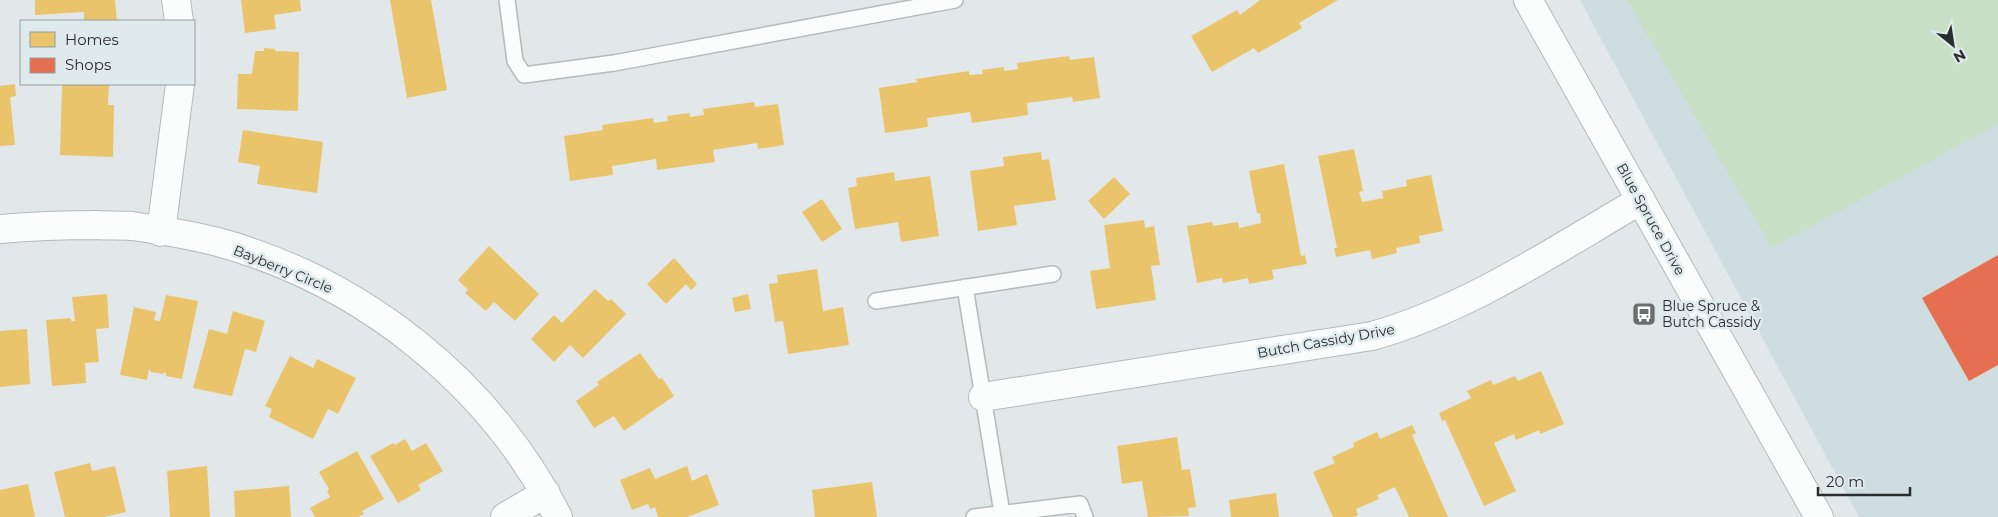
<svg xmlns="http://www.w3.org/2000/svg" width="1998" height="517" viewBox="0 0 1998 517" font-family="Montserrat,sans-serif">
<rect width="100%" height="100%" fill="#e2e8e9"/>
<!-- built -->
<path fill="#cedddf" d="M 1580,0 L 1998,0 L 1998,517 L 1859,517 Z"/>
<!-- green -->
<path fill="#c8e0c6" d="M 1627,0 L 1998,0 L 1998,124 L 1772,248 Z"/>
<!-- homes -->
<path fill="#e9c46a" d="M 35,0 L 115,0 L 117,21 L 84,21 L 84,12 L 35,15 Z
M 241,0 L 300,0 L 301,11 L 274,15 L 276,29 L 245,33 Z
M 390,0 L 431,0 L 447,90 L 407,98 Z
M 1260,0 L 1338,0 L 1299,23 L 1302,28 L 1258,53 L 1254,48 L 1212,72 L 1191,36 L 1237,10 L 1240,15 Z
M 264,48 L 275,49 L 275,51 L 299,52 L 298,111 L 237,109 L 238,74 L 252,74 L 255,51 L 264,51 Z
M 1069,56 L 1070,60 L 1094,57 L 1100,98 L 1073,102 L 1072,97 L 1027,103 L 1028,115 L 972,123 L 970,112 L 927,118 L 928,127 L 885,133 L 879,88 L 917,82 L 916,79 L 969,71 L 969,75 L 983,74 L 982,70 L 1004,67 L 1004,71 L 1018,69 L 1017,63 Z
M 15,84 L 16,96 L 10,97 L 15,145 L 0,146 L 0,86 Z
M 62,84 L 109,84 L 108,105 L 114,105 L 113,157 L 60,155 Z
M 754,102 L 755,107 L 778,104 L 784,145 L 758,149 L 757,143 L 713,150 L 715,162 L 657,170 L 656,159 L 612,166 L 613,175 L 570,181 L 564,136 L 603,130 L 602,125 L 653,118 L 654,123 L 668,121 L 667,116 L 689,113 L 690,117 L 704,115 L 703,109 Z
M 243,130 L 323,142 L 317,193 L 257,184 L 260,166 L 238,162 Z
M 1354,149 L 1363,191 L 1359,192 L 1362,202 L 1383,198 L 1382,191 L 1407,186 L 1406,180 L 1431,175 L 1443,231 L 1419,236 L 1420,243 L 1396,248 L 1397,253 L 1372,259 L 1370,250 L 1336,257 L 1334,248 L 1337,248 L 1318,156 Z
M 1041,152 L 1042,160 L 1049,159 L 1056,200 L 1014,206 L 1017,225 L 978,231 L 970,171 L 1004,166 L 1003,157 Z
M 1284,164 L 1301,256 L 1305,255 L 1307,264 L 1272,270 L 1274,279 L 1249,284 L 1248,278 L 1223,283 L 1222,278 L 1197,283 L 1187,226 L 1212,222 L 1213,226 L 1238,222 L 1239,228 L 1261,223 L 1260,213 L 1257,213 L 1249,171 Z
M 894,172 L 895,181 L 930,176 L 939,236 L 901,242 L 898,222 L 855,229 L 848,188 L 857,186 L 856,178 Z
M 1114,177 L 1130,194 L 1104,219 L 1088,201 Z
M 822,199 L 842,229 L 822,242 L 802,212 Z
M 1144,220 L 1145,228 L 1154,226 L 1160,265 L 1151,266 L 1156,300 L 1096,309 L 1090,271 L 1110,268 L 1104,225 Z
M 489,246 L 539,294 L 515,321 L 494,302 L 486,311 L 465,293 L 468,290 L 458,280 Z
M 674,258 L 697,284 L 691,290 L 686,284 L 666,304 L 647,284 Z
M 817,269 L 823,311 L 843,307 L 849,345 L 788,354 L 783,321 L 775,322 L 769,284 L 778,283 L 777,275 Z
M 595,289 L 608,301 L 611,299 L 626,314 L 583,358 L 570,345 L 554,362 L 531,339 L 554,315 L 562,323 Z
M 107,294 L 109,328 L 96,329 L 99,362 L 85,363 L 86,383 L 52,386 L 46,320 L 71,318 L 71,321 L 75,321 L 72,297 Z
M 748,294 L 751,309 L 735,312 L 732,298 Z
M 166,295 L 198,301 L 182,379 L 166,376 L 166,373 L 164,372 L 163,374 L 151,372 L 149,369 L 147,380 L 120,375 L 134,307 L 156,312 L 154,320 L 160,321 Z
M 233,311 L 265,321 L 256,352 L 245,349 L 232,396 L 193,388 L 209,329 L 227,334 Z
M 27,329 L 30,384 L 0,387 L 0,331 Z
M 640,353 L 659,379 L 662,378 L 674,396 L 624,431 L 614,416 L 594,428 L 576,401 L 599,385 L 597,382 Z
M 290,356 L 313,368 L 317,359 L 356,378 L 338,414 L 328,409 L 313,439 L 269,417 L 272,409 L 265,406 Z
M 1541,371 L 1564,424 L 1540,434 L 1539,430 L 1516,440 L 1514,434 L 1494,443 L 1516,491 L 1484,506 L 1445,420 L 1442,421 L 1439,413 L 1471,398 L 1467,391 L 1491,380 L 1493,385 L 1515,376 L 1518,381 Z
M 1412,425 L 1416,433 L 1412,435 L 1448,517 L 1409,517 L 1395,487 L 1377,495 L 1379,499 L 1356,509 L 1358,515 L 1353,517 L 1333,517 L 1313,472 L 1335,463 L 1332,457 L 1354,447 L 1353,443 L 1377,432 L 1380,439 Z
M 1177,437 L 1182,470 L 1190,469 L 1196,507 L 1188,508 L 1189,516 L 1148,517 L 1142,481 L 1122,484 L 1117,446 Z
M 405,439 L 412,451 L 426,443 L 443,471 L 418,485 L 421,490 L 398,503 L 370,456 L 393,443 L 395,445 Z
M 357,451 L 384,499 L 362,511 L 364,514 L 358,517 L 315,517 L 310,508 L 330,497 L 327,491 L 329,489 L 319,472 Z
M 90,463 L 92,471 L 115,466 L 126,512 L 104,517 L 65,517 L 54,472 Z
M 207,466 L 210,517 L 170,517 L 167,471 Z
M 687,466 L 692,481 L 707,474 L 719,505 L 687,517 L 658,517 L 655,507 L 650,509 L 648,504 L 632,510 L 620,480 L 650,468 L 655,479 Z
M 872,482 L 877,517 L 815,517 L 812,490 Z
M 28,484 L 35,517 L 0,517 L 0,490 Z
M 289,486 L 291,517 L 235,517 L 234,491 Z
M 1276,493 L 1279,517 L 1231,517 L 1229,500 Z"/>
<!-- shops -->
<path fill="#e76f51" d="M 1998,255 L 1998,365 L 1969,381 L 1922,298 Z"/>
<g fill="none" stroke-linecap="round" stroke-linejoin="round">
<!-- lane casing -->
<g stroke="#b5b9ba" stroke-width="18">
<path id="lane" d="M 507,0 L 515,61 L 524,75 L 614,63 L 955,0
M 965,287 L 1002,513
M 876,301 L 1053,274
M 974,517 L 1080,504 L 1085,517"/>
</g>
<!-- street casing -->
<g stroke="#b5b9ba" stroke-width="30">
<path id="street" d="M 176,0 L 179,21
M 1528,0 L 1819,517
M 0,229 C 33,226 65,225 98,225 C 109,226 121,225 132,226 C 160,230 190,235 218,242 C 363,282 490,383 558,517
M 161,232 L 180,84
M 983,397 L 1372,336 C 1468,309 1555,250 1641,200
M 505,517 L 546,493"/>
</g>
<!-- lane -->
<use href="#lane" stroke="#fbfcfc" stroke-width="15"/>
<!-- street -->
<use href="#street" stroke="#fbfcfc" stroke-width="28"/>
</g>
<!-- icons -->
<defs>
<g id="bus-square" transform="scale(1.25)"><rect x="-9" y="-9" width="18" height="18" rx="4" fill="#6a6e6f" stroke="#dfeaec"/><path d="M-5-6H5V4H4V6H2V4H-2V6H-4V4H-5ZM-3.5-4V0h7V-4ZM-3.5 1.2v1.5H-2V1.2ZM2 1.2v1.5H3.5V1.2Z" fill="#fff"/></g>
</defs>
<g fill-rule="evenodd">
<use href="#bus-square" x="1644" y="314"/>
</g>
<g text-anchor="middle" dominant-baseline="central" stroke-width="5" stroke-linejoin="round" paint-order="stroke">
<!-- street labels -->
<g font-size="14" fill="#292d2e" stroke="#dfeaec">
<text transform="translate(1651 219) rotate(61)">Blue Spruce Drive</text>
<text transform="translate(283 269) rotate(22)">Bayberry Circle</text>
<text transform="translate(1326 341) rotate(-10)">Butch Cassidy Drive</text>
</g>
<!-- poi labels -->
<g font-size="14" fill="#292d2e" stroke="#dfeaec" text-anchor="start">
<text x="1662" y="306">Blue Spruce &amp;<tspan x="1662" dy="16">Butch Cassidy</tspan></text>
</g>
</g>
<!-- legend -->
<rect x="20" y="20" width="175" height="65" fill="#dfeaec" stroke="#969ea0"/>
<rect x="30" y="32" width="25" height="15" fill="#e9c46a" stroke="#969ea0"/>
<text x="65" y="45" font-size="15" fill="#292d2e">Homes</text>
<rect x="30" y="58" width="25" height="15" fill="#e76f51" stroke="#969ea0"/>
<text x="65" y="70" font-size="15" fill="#292d2e">Shops</text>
<!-- north arrow -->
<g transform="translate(1953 45) rotate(150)" stroke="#dfeaec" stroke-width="4" paint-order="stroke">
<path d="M0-4L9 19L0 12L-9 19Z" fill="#292d2e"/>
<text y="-8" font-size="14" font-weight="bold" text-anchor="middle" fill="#292d2e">N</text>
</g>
<!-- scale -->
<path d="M1818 487v8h92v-8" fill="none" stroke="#292d2e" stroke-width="2.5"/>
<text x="1826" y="487" font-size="15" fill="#292d2e" stroke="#dfeaec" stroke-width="4" paint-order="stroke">20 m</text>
</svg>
